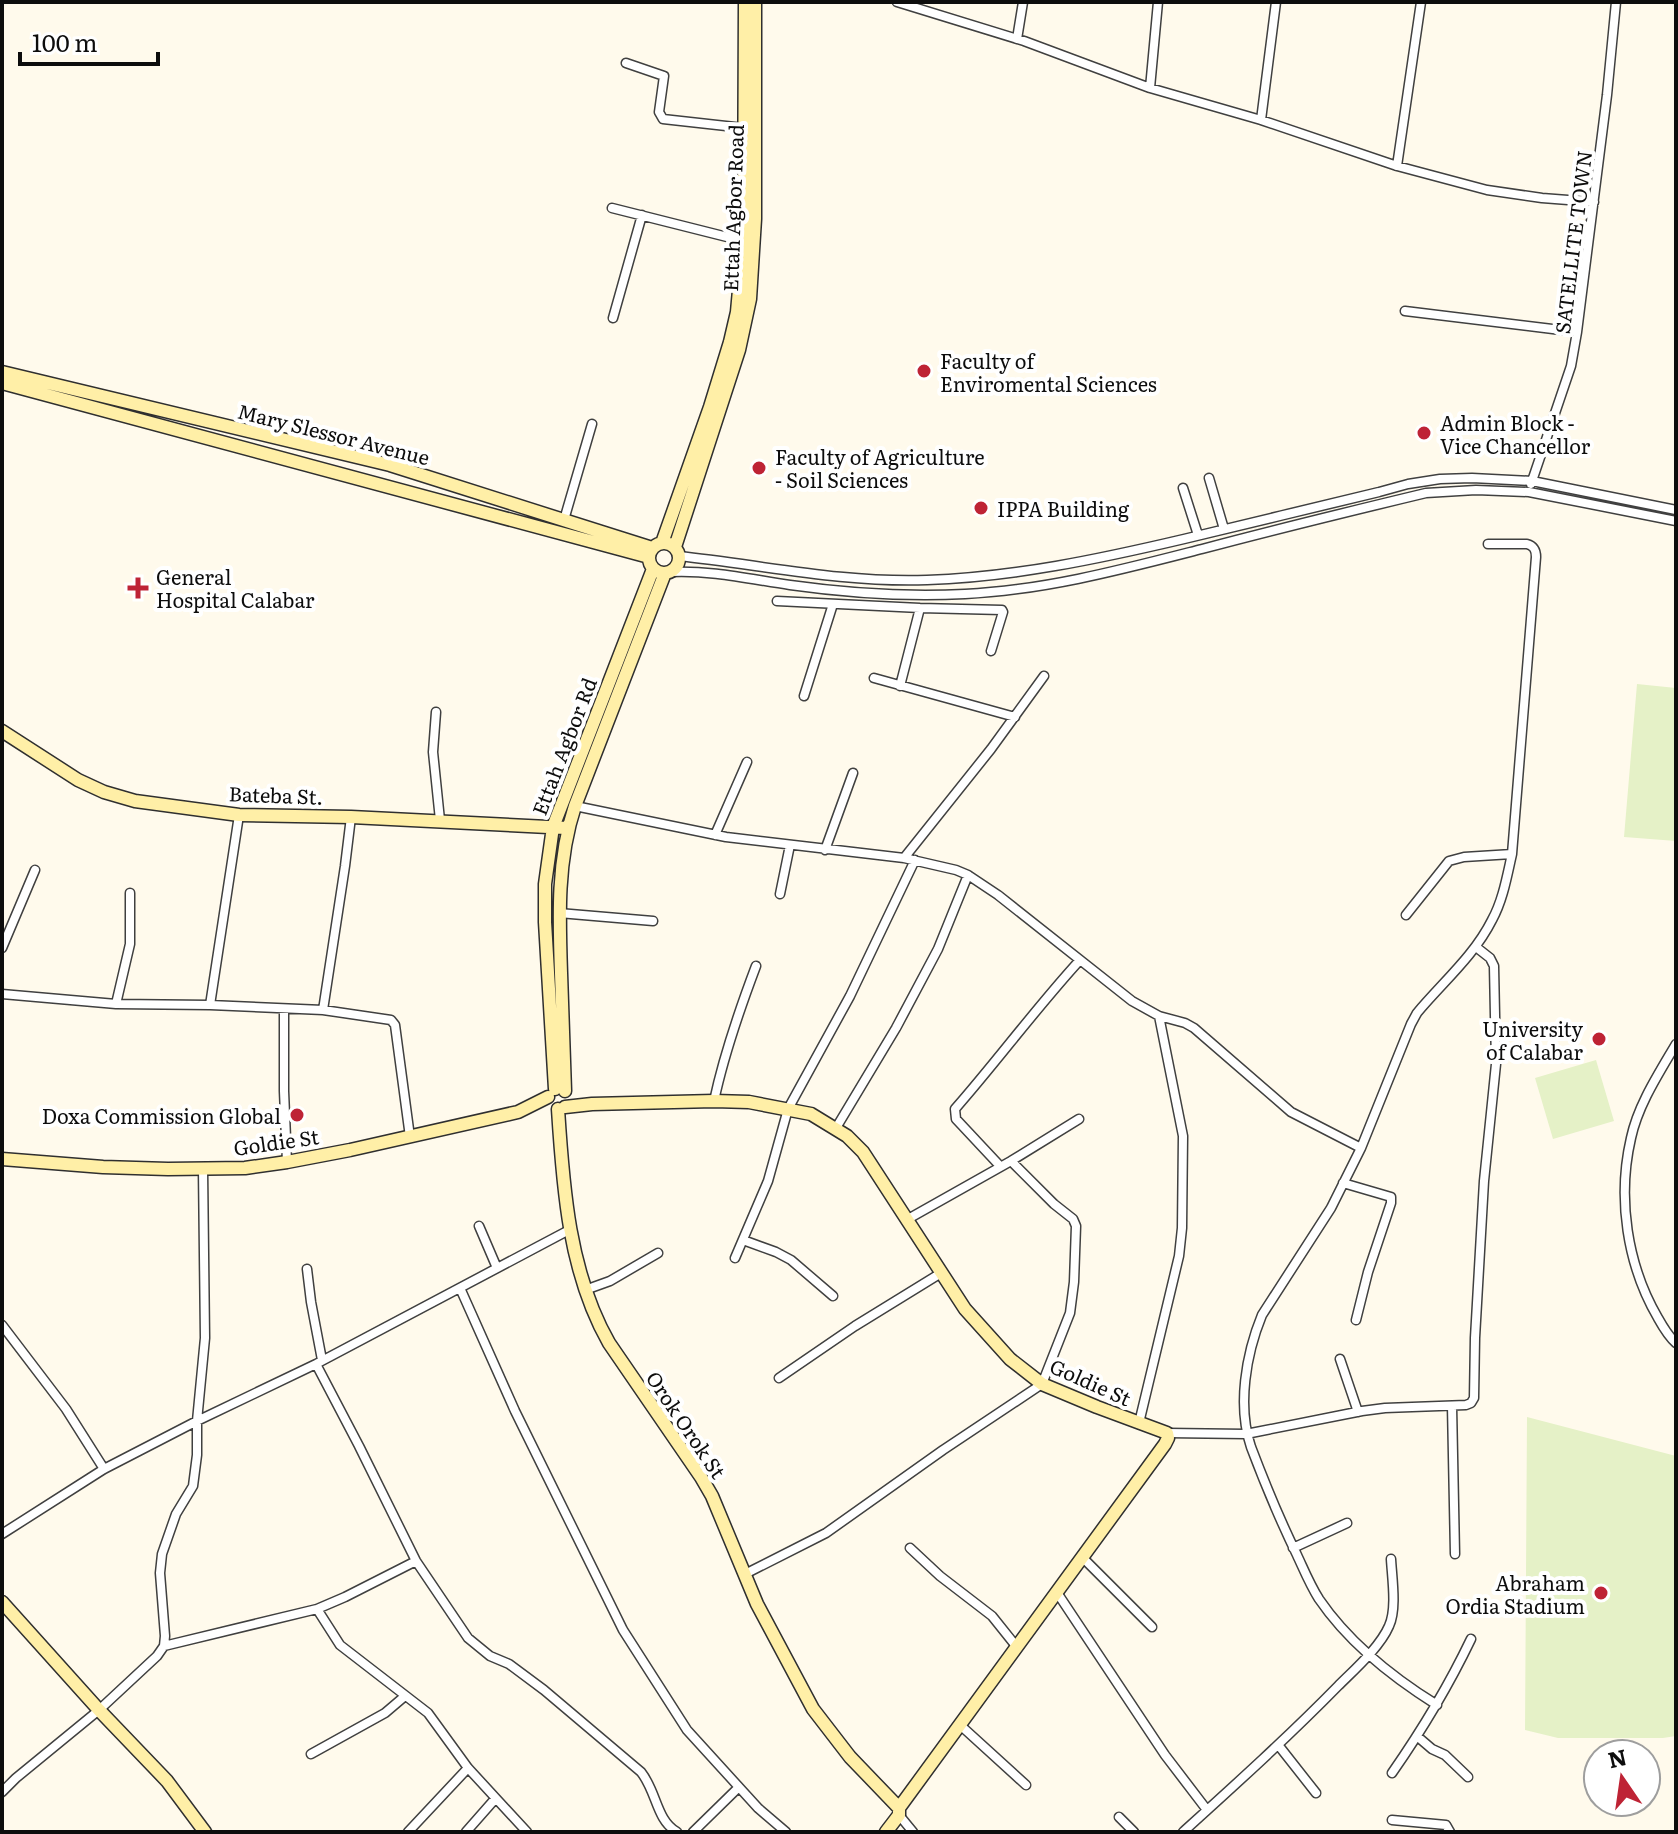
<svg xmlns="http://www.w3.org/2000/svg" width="1678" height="1834" viewBox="0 0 1678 1834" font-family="Literata,serif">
<rect width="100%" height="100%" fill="#fffaec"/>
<!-- pitch -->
<path fill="#e5f1c7" d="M 1637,684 L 1676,688 L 1676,841 L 1624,837 Z
M 1596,1060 L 1614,1121 L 1553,1139 L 1535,1078 Z
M 1527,1417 L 1676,1456 L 1676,1736 L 1663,1738 L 1558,1738 L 1525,1730 Z"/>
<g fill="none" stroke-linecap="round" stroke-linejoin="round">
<!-- street casing -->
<g stroke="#404040" stroke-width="11">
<path id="street" d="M 897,2 L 1024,41 L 1150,88 L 1261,120 L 1397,166 L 1487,190 L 1542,198 L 1594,202
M 1017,39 L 1023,2
M 626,63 L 664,76 L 659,112 L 663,119 L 744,128
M 1150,88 L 1158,2
M 1261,120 L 1276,2
M 1397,166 L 1421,2
M 612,208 L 743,241
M 1405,311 L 1577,332
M 613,318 L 642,215
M 1209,478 L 1224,529
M 1531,484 L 1571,366 L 1577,332 L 1607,95 L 1616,2
M 1183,488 L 1198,535
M 564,520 L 592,424
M 679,556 C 762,565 843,583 927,580 C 1014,577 1099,559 1184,539 C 1249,523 1314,508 1379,492 L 1408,484 L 1440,479 L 1472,478 L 1532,481 L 1676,510
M 670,572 C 711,570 749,579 790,585 C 847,593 907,597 965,594 C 1046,590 1124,569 1202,549 C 1277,529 1351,511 1426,493 L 1476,490 L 1529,492 L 1676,521
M 777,601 L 920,608 L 1002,610 L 1003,612 L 991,651
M 874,678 L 1015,717
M 900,686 L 920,608
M 804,696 L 833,604
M 436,712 L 433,752 L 440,820
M 575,806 L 726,837 L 904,858 L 956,870 L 968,875 L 998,895 L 1132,1001 L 1159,1016 L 1185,1023 L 1194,1028 L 1291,1112 L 1361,1148
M 715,835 L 747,762
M 825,850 L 853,773
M 904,858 L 991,749 L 1044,676
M 780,894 L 790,845
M 559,913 L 653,921
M 1406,915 L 1449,861 L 1464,857 L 1512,854
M 2,948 L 35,870
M 2,994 L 116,1004 L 210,1005 L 323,1010 L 391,1020 L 395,1025 L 410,1137
M 116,1004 L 130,944 L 130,893
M 210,1005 L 239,815
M 284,1010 L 284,1091 L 287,1162
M 323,1010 L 345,866 L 351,817
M 1676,1044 C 1659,1073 1638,1105 1631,1138 C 1617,1198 1627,1265 1658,1318 C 1663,1327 1668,1336 1676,1343
M 714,1101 C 724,1054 739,1011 756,966
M 836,1128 L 896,1028 L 938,949 L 968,875
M 1000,1166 L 956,1119 L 955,1109 C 998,1060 1036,1008 1080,960
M 1343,1183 L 1391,1197 L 1391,1203 L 1368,1272 L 1356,1320
M 908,1219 L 1011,1161 L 1079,1119
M 479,1226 L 497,1268
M 743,1240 L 776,1252 L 791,1260 L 833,1296
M 735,1258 L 768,1181 L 788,1109 L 850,996 L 915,860
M 307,1269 L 311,1302 L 322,1360
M 460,1288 L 515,1411 L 623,1630 L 687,1730 L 758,1808 L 786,1832
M 585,1290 L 610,1281 L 658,1253
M 2,1325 L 66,1409 L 104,1469
M 1340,1359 L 1358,1412
M 316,1364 L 359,1446 L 416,1561 L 468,1638 L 490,1656 L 509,1664 L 544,1690 L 641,1772 C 657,1792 656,1820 677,1832
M 779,1378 L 855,1326 L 941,1273
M 1452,1406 L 1455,1554
M 1139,1423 L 1179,1256 L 1182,1228 L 1183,1136 L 1159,1016
M 1167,1433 L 1246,1434 L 1362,1411 L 1385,1408 L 1466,1405 L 1471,1403 L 1474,1398 L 1475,1338 L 1484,1181 L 1496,1064 L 1494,966 L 1490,958 L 1476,947
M 2,1534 L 104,1469 L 197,1421 L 316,1364 L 571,1229
M 910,1548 L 940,1576 L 992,1616 L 1016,1646
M 1293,1548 L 1347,1523
M 1082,1557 L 1152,1627
M 745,1574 L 826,1533 L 943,1450 L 1042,1384 L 1070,1313 L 1074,1282 L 1076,1226 L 1073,1219 L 1054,1204 L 1011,1161
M 1056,1591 L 1165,1755 L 1207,1810
M 317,1609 L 340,1645 L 428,1713 L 468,1768 L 527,1832
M 164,1646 L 317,1609 L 345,1597 L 416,1561
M 1437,1705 C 1392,1677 1349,1643 1319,1599 C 1310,1585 1304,1570 1297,1555 C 1280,1520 1265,1484 1251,1447 C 1237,1406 1246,1354 1262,1315 L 1331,1208 L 1361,1148 L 1411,1024 L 1417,1013 C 1442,983 1474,956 1492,920 C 1503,900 1507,876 1512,854 L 1536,557 C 1536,550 1534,546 1527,544 L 1488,544
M 959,1724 L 1026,1785
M 1418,1737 L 1432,1749 L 1445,1755 L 1468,1777
M 1279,1746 L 1316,1793
M 311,1754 L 385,1713 L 405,1696
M 1392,1773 C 1422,1730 1448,1687 1471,1639
M 2,1792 L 16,1778 L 99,1710 L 157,1656 L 164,1646 L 165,1636 L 160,1573 L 162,1554 L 176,1514 L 193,1486 L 197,1455 L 197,1421 L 205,1338 L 203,1169
M 899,1815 L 913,1832
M 1119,1817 L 1134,1832
M 1392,1820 L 1446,1825 L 1450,1832
M 408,1832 L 468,1768
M 466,1832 L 495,1799
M 693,1832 L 739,1787
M 1183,1832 C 1236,1784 1288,1737 1338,1686 C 1355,1669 1380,1647 1389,1626 C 1397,1609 1392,1578 1391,1559"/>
</g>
<!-- secondary casing -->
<g stroke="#2f2f2f" stroke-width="15">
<path id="secondary" d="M 2,372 L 390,465 L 652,548
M 2,383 L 649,557
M649 558a15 15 0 1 1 30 0a15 15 0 1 1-30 0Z
M 662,543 L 710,407 L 730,342 L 737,312 L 744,235 L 745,2
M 675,547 L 739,350 L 750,299 L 755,219 L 755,2
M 2,731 L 78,780 L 104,792 L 135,801 L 239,815 L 351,817 L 568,828
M 555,1089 L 545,922 L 545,884 L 553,827 L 653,569
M 565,1091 C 564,1052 562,1012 561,973 C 559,916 557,860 575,806 L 665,573
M 565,1107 L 592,1104 L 714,1101 L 749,1102 L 811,1114 L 847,1136 L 863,1152 L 965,1309 L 1010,1359 L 1042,1384 L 1097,1407 L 1167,1433 L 1168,1438 L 1165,1444 L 899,1808
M 558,1109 C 563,1188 569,1273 609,1343 L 701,1477 L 712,1496 L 757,1604 L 813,1709 L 850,1757 L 899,1808 L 899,1815 L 886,1832
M 2,1159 L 103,1167 L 168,1169 L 245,1168 L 287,1162 L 350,1150 L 518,1112 L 548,1097
M 2,1602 L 99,1710 L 167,1781 L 205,1832"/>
</g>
<!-- street -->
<use href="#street" stroke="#fff" stroke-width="8"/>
<!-- secondary -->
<use href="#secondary" stroke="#ffefa7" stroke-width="12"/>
</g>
<!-- markers -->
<g fill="#be2335" stroke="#fff" stroke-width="3">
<circle cx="924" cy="371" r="8"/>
<circle cx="1424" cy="433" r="8"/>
<circle cx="759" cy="468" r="8"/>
<circle cx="981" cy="508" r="8"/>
<path d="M134 576h8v8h8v8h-8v8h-8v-8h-8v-8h8z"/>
<circle cx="1599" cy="1039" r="8"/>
<circle cx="297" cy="1115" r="8"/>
<circle cx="1601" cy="1593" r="8"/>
</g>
<g text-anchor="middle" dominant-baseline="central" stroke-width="8" stroke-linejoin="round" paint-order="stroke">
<!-- street labels -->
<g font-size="20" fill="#0d0d0d" stroke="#fff">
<text transform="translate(732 208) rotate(-88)">Ettah Agbor Road</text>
<text transform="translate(1572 242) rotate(-83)">SATELLITE TOWN</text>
<text transform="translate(334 433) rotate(14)">Mary Slessor Avenue</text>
<text transform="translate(563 746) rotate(-69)">Ettah Agbor Rd</text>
<text transform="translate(276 794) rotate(2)">Bateba St.</text>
<text transform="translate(276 1141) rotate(-8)">Goldie St</text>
<text transform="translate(1091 1381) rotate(24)">Goldie St</text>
<text transform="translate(687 1424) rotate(56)">Orok Orok St</text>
</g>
<!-- poi labels -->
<g font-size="20" fill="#0d0d0d" stroke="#fff" text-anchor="start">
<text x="940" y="360">Faculty of<tspan x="940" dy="23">Enviromental Sciences</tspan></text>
<text x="1440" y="422">Admin Block -<tspan x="1440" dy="23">Vice Chancellor</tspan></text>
<text x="775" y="456">Faculty of Agriculture<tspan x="775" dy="23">- Soil Sciences</tspan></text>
<text x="997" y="508">IPPA Building</text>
<text x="156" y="576">General<tspan x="156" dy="23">Hospital Calabar</tspan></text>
<text x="1583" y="1028" text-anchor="end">University<tspan x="1583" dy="23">of Calabar</tspan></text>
<text x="281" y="1115" text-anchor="end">Doxa Commission Global</text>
<text x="1585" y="1582" text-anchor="end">Abraham<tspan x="1585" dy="23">Ordia Stadium</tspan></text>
</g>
</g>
<!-- border -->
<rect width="1678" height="1834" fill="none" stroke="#0d0d0d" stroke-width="8"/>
<!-- north arrow -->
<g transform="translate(1622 1778) rotate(347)"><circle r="38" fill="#ffffff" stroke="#9e9e9e" stroke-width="2"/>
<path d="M0-6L14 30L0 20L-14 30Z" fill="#be2335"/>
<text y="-12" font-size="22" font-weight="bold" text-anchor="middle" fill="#0d0d0d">N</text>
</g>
<!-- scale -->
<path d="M20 52v12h138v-12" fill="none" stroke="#0d0d0d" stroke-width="4"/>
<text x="32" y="52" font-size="24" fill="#0d0d0d" stroke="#ffffff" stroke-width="6" paint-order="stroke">100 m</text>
</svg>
